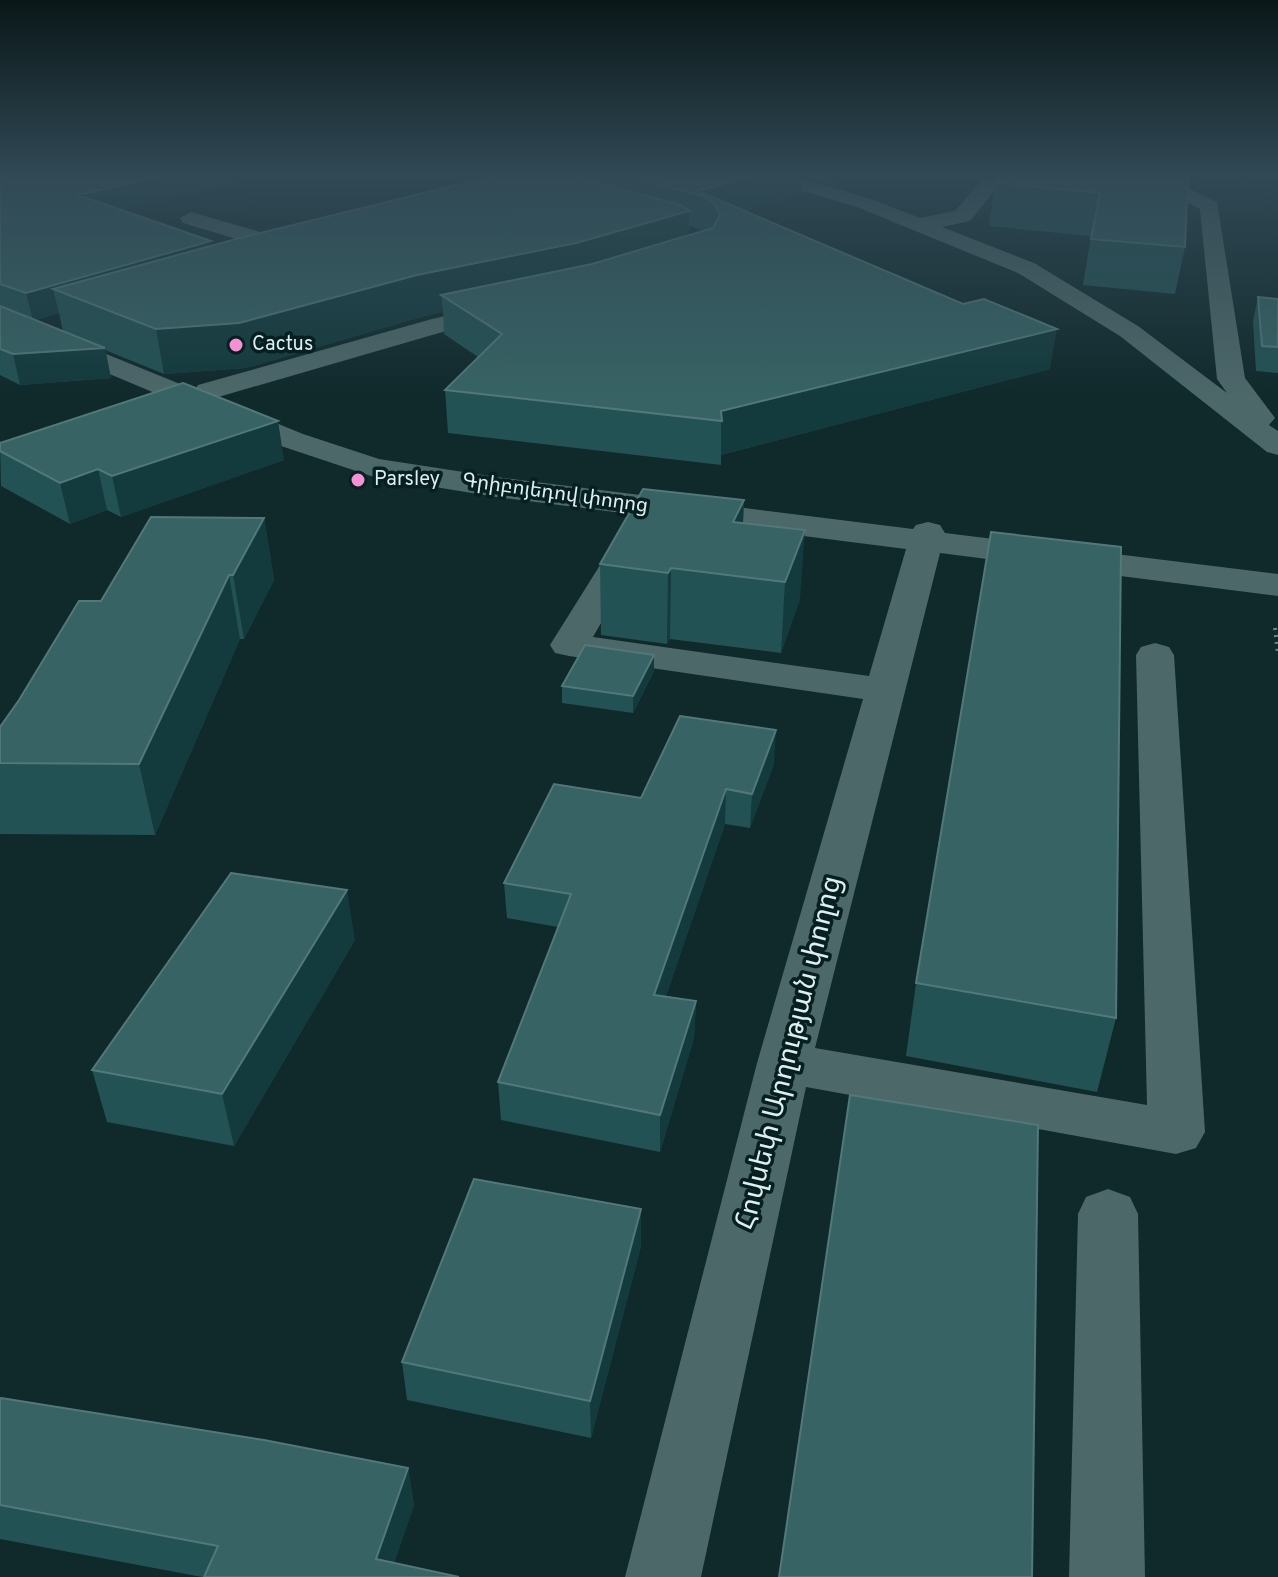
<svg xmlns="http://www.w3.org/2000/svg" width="1278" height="1577" viewBox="0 0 1278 1577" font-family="Overpass,'Noto Sans Armenian',sans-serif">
<rect width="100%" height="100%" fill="#10292b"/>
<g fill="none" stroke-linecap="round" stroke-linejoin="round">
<!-- path -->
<path stroke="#728687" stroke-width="4" stroke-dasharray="2 5" stroke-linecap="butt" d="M 1275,628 L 1278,654"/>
<!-- minor -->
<path fill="#4d6869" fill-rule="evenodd" d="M 760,175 L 791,175 L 871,199 L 920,218 L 955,211 L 981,181 L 1059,179 L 1062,183 L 1052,189 L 994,191 L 970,221 L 942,227 L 1034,263 L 1138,326 L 1227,393 L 1217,379 L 1200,209 L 1181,199 L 1129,195 L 1119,189 L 1129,183 L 1185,187 L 1217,202 L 1245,378 L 1275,418 L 1269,425 L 1278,431 L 1278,455 L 1267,452 L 1120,336 L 1018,273 L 857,207 L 763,179 Z
M 191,212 L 309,246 L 312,251 L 309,256 L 301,258 L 183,223 L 180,218 Z
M 503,303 L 512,306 L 516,311 L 512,316 L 446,331 L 215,398 L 303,434 L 379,459 L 496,477 L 913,529 L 916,525 L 928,522 L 940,525 L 945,533 L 1278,574 L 1278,596 L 940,553 L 815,1048 L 1147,1105 L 1136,655 L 1141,647 L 1155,643 L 1169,647 L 1174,655 L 1205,1132 L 1196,1148 L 1176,1154 L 806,1087 L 701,1577 L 625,1577 L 757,1063 L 863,699 L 569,656 L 555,653 L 550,645 L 612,546 L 624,543 L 636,546 L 641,553 L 593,637 L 869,676 L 906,549 L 496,497 L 374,477 L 281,446 L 0,328 L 0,311 L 195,390 L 198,385 L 432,319 Z
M 1108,1189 L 1130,1197 L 1138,1214 L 1145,1577 L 1069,1577 L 1078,1214 L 1086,1197 Z"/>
</g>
<!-- wall -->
<path fill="#235254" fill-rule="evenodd" d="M 0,175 L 122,210 L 211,241 L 211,246 L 497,175 L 860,175 L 831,184 L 802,175 L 801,193 L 744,211 L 1050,369 L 721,455 L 721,465 L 448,433 L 445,390 L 478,357 L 444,334 L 443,312 L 421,317 L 246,368 L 164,374 L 105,350 L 111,378 L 20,385 L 0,375 ZM 689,226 L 702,230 L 703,231 L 688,235 ZM 59,313 L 63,331 L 36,320 Z
M 865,175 L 910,175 L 890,179 Z
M 999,175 L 1205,175 L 1205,177 L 1188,176 L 1185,247 L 1175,294 L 1083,285 L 1091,236 L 989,226 L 995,183 Z
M 1221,175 L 1278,175 L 1278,179 Z
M 1258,297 L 1278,299 L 1278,373 L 1256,371 L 1253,321 Z
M 0,443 L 284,460 L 121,517 L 107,510 L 70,524 L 1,486 Z
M 744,500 L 743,523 L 800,599 L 781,653 L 670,639 L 667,644 L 601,635 L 600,564 Z
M 264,518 L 274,580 L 244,639 L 240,639 L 155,835 L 0,834 L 0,727 L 101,601 Z
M 654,671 L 633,713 L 562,703 L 562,686 Z
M 774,764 L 750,828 L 725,824 L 666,996 L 696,1001 L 694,1038 L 660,1152 L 501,1120 L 498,1082 L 558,927 L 507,918 L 504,883 L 641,798 Z
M 355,940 L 234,1146 L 107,1122 L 92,1070 Z
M 916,983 L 1116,1018 L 1097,1092 L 906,1056 Z
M 641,1209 L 641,1246 L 591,1438 L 407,1400 L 402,1362 Z
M 0,1400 L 408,1468 L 414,1505 L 394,1563 L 459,1577 L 202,1577 L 0,1539 Z"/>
<!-- shaded-wall -->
<path fill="#133a3c" d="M 166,175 L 269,175 L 83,220 L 78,195 Z
M 754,175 L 802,175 L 801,193 L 720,218 L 720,215 L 714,203 L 698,191 Z
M 832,175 L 860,175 L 831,184 Z
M 890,175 L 910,175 L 890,179 Z
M 689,211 L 688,250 L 441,295 L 443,312 L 421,317 L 246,368 L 164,374 L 156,329 L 417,275 Z
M 211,241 L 215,268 L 53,289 L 59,313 L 33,321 L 26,293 Z
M 1057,329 L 1050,369 L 721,455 L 721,411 Z
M 105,348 L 111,378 L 20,385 L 13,354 Z
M 278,421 L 284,460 L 121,517 L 112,476 Z
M 98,469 L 107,510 L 70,524 L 60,483 Z
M 744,500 L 741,568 L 733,522 Z
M 264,518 L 274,580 L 244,639 L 233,575 Z
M 805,530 L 800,599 L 781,653 L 785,582 Z
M 671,568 L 670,639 L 667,644 L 668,573 Z
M 229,575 L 240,639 L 155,835 L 139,764 Z
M 654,655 L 654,671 L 633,713 L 633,696 Z
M 776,730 L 774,764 L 750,828 L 752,794 Z
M 726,789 L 725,824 L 654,1031 L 654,995 Z
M 347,890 L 355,940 L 234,1146 L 222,1094 Z
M 696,1001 L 694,1038 L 660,1152 L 660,1115 Z
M 641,1209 L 641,1246 L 591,1438 L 590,1401 Z
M 408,1468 L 414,1505 L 389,1577 L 376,1559 Z"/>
<!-- building -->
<path fill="#376364" stroke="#52787a" stroke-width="2" d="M 0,175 L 166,175 L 78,195 L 211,241 L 26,293 L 0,284 Z
M 497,175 L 570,175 L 683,206 L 689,211 L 576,243 L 417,275 L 239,323 L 156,329 L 53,289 L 240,238 Z
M 624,175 L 755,175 L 698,191 L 963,304 L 984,299 L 1057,329 L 721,411 L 722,421 L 445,390 L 502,334 L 441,295 L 592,264 L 713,228 L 720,215 L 714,203 L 703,196 Z
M 999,175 L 1188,175 L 1185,247 L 1091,239 L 1100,193 L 995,183 Z
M 1258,297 L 1278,299 L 1278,347 L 1262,346 Z
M 0,306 L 105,348 L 13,354 L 0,349 Z
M 183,383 L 278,421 L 112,476 L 98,469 L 60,483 L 0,451 L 0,443 Z
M 643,489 L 744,500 L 733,522 L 805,530 L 785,582 L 671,568 L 668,573 L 600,564 Z
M 151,517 L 264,518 L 233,575 L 229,575 L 139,764 L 0,763 L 0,727 L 19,700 L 79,601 L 101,601 Z
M 991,532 L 1121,547 L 1116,1018 L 916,983 Z
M 585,645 L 654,655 L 633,696 L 562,686 Z
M 680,716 L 776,730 L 752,794 L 726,789 L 654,995 L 696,1001 L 660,1115 L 498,1082 L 571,894 L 504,883 L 554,784 L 641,798 Z
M 231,873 L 347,890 L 222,1094 L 92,1070 Z
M 850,1095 L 1038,1125 L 1032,1577 L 779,1577 Z
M 474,1179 L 641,1209 L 590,1401 L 402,1362 Z
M 1,1398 L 264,1440 L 408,1468 L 376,1559 L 459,1577 L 204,1577 L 218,1546 L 0,1505 L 0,1400 Z"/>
<!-- sky -->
<linearGradient id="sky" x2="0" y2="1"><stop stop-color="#091718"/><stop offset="0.44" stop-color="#314955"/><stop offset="1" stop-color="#314955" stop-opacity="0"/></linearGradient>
<rect width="1278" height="396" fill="url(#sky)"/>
<!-- markers -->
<g fill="#f591d3" stroke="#062021" stroke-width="3">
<circle cx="236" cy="345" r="8"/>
<circle cx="358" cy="480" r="8"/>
</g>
<g text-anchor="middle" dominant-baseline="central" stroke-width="7" stroke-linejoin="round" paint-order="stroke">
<!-- far-poi labels -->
<g font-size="20" fill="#dfeeee" stroke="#062021" text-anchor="start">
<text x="252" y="345">Cactus</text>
<text x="374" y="480">Parsley</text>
</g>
<!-- far-street labels -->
<g font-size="20" fill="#dfeeee" stroke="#062021">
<text transform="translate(555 494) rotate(8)">Գրիբոյեդով փողոց</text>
</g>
<!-- near-street labels -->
<g font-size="28" fill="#dfeeee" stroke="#062021">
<text transform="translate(790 1053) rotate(-76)">Հովսեփ Արղության փողոց</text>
</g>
</g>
</svg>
